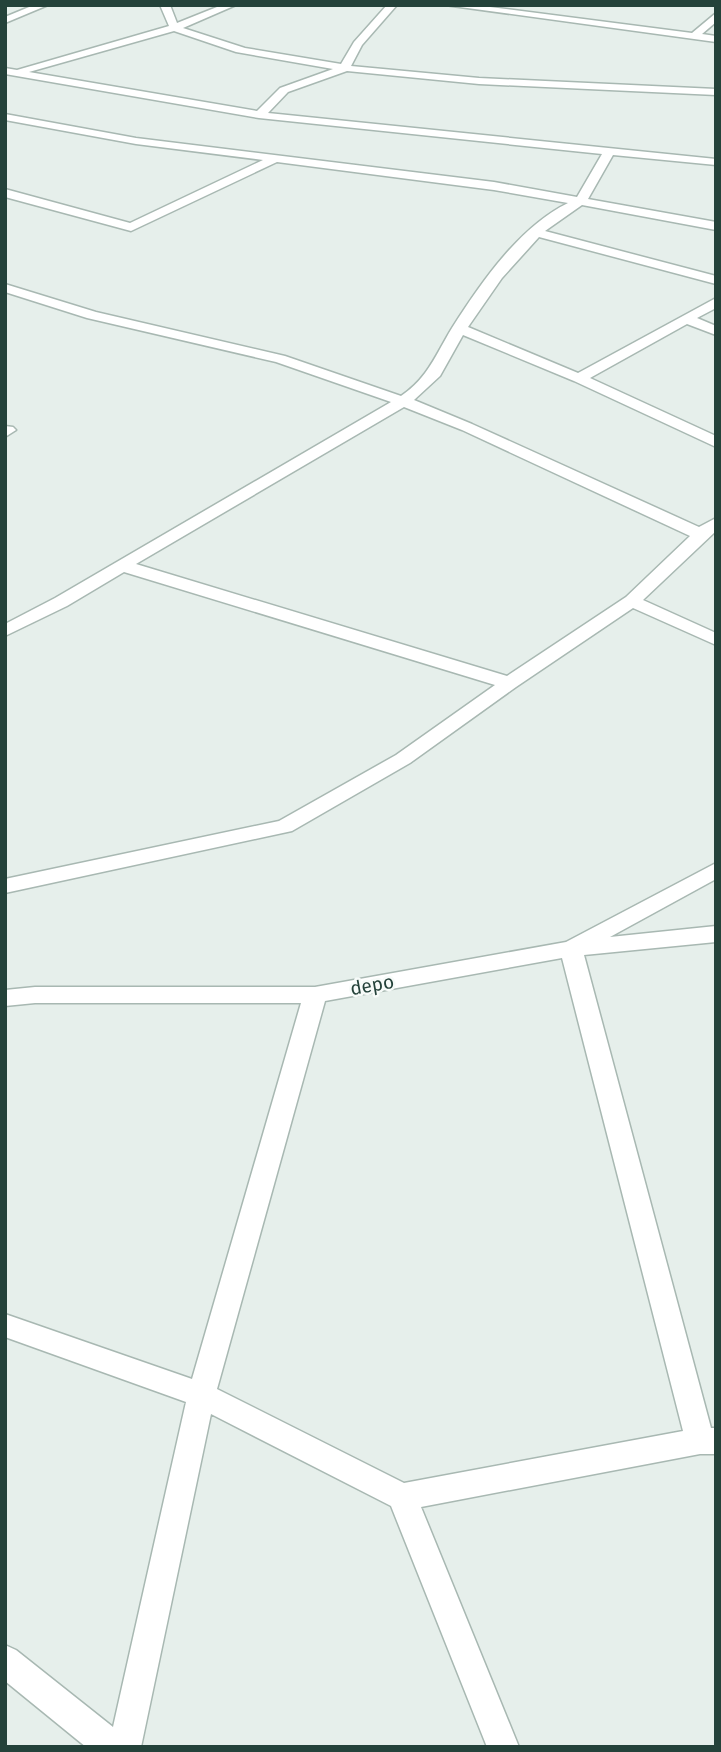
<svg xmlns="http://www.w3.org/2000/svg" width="721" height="1752" viewBox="0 0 721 1752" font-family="'Fira Sans',sans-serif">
<rect width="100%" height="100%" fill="#e6efeb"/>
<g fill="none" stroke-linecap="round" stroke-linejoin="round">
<!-- minor casing -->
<g stroke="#a8b8b2" stroke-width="3">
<path id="minor" d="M 34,5 L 48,5 L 5,23 L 5,17 Z
M 160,5 L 170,5 L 177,23 L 222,5 L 236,5 L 183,28 L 245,48 L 341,64 L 354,42 L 387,5 L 397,5 L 362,45 L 351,66 L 479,78 L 716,89 L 716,95 L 479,84 L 347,71 L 288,92 L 268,113 L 716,159 L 716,165 L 613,155 L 588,199 L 716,222 L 716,230 L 582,205 L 545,231 L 716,276 L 716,284 L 539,237 L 502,278 L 468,327 L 578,373 L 716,298 L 716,308 L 697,318 L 716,326 L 716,335 L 687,324 L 590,378 L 716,436 L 716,447 L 574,381 L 463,335 L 440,376 L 414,400 L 472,424 L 699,527 L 716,518 L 716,531 L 643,600 L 716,633 L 716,645 L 633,608 L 516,687 L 410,763 L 292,831 L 5,893 L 5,879 L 279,821 L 396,755 L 495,685 L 124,572 L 67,606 L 5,636 L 5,624 L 55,598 L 391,402 L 276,362 L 87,318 L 5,292 L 5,284 L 96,312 L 285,356 L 401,396 C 428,378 436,354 452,328 C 480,284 519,227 568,203 L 494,190 L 277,162 L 131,231 L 5,197 L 5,189 L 130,223 L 263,160 L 136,144 L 5,120 L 5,114 L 136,138 L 494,182 L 577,197 L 602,154 L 259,118 L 5,74 L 5,68 L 17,70 L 169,26 ZM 174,31 L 236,52 L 333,69 L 280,88 L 257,111 L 29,72 ZM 404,407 L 462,430 L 690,536 L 626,597 L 507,676 L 136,564 Z
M 445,5 L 474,5 L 692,33 L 716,13 L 716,22 L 702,34 L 716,36 L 716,42 Z
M 5,426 L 13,427 L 16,430 L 5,437 Z
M 716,863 L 716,879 L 610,937 L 716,926 L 716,942 L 584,955 L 711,1428 L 716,1428 L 716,1454 L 700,1454 L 421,1507 L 519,1747 L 487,1747 L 391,1506 L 211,1414 L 141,1747 L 86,1747 L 5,1681 L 5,1645 L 16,1650 L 113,1727 L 186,1402 L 5,1337 L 5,1314 L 192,1379 L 301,1003 L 35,1003 L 5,1006 L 5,990 L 35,987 L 315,987 L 566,942 ZM 562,958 L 683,1431 L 404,1483 L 217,1389 L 325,1001 Z"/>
</g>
<!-- minor -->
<use href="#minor" fill="#fff" fill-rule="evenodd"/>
</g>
<g text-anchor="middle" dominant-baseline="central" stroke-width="5" stroke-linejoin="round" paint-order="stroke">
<!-- street labels -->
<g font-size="19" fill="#24423a" stroke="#f7fbf9">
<text transform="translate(372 985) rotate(-10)">depo</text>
</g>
</g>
<!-- border -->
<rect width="721" height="1752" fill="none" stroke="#24423a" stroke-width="14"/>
</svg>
